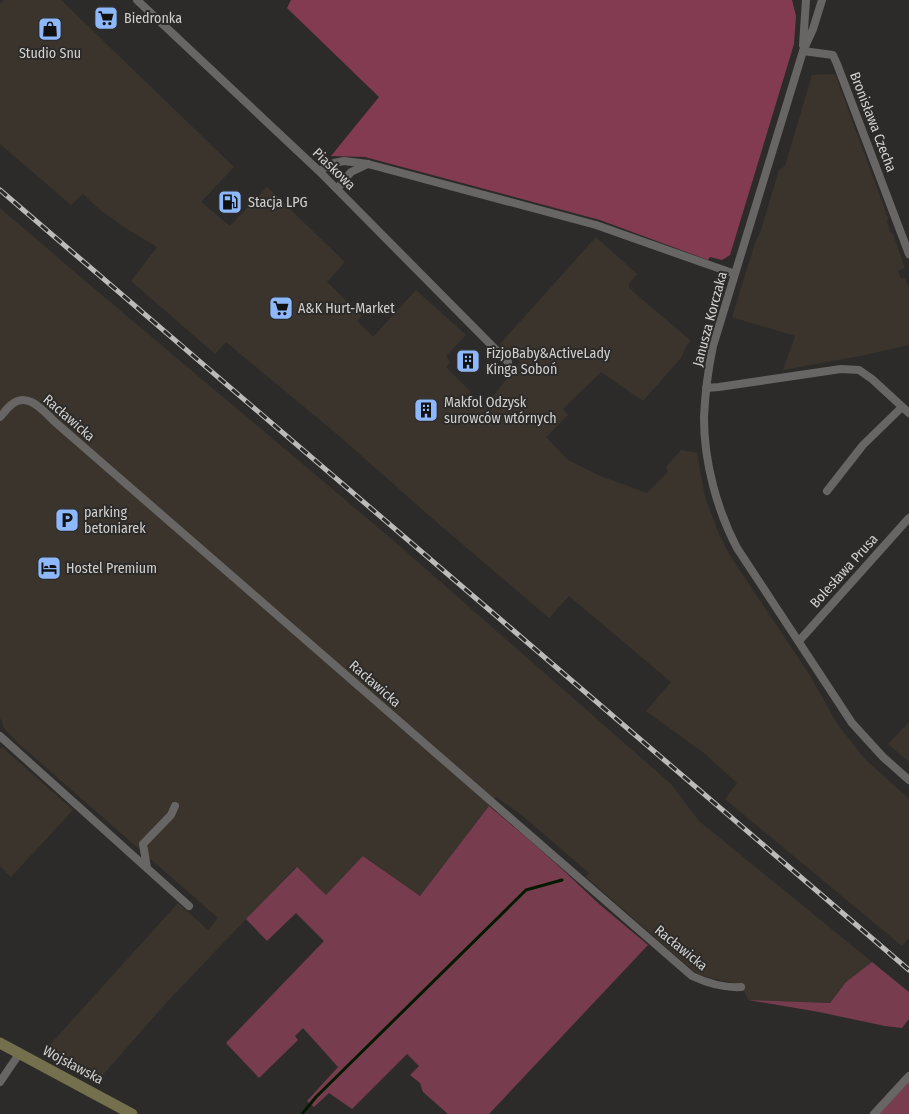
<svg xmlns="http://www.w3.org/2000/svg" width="909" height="1114" viewBox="0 0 909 1114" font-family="'Fira Sans Condensed',sans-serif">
<rect width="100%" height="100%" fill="#2d2b29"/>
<!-- built -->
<path fill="#3a342d" d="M 4,0 L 61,0 L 234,167 L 201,202 L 230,226 L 267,187 L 345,262 L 327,282 L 362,316 L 357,321 L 373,337 L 416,290 L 466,335 L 446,356 L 450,362 L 446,367 L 471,392 L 464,397 L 469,403 L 486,405 L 520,362 L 500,344 L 596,237 L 637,274 L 629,284 L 629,288 L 691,341 L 687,345 L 681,358 L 643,401 L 601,372 L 563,409 L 568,415 L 546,437 L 568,460 L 600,476 L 647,493 L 668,472 L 666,467 L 681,450 L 697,453 L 705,497 L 719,534 L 730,556 L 809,674 L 838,725 L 865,759 L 909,799 L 909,938 L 902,946 L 725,799 L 737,783 L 704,753 L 646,711 L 671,682 L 569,596 L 549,618 L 441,526 L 338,435 L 226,342 L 215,354 L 131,281 L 157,247 L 124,227 L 99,209 L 83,194 L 71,205 L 0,144 L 0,4 Z
M 835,74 L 888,218 L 887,222 L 891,233 L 893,234 L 905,268 L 898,271 L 901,279 L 905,278 L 909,288 L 909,345 L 860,356 L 783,370 L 795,336 L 732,317 L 755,243 L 761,230 L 779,170 L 785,166 L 812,75 Z
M 0,208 L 90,285 L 387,535 L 671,784 L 699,821 L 872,962 L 846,982 L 830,1003 L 748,1000 L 745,993 L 738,984 L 706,977 L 696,973 L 586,877 L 589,873 L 518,812 L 496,797 L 420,896 L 364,856 L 326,895 L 296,867 L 166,1003 L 101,1077 L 47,1048 L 178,903 L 208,930 L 218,918 L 19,744 L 3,727 L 2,720 L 0,719 Z
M 909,722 L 909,762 L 888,744 Z
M 2,747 L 73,810 L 11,877 L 0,866 L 0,749 Z"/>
<!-- green -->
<path fill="#773d4f" d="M 489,806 L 526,837 L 563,870 L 599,904 L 648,945 L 489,1114 L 448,1114 L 423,1092 L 420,1083 L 410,1075 L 419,1066 L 407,1054 L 352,1109 L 329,1093 L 314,1107 L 307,1101 L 338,1067 L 303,1028 L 295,1036 L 298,1040 L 259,1078 L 226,1043 L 324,941 L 296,913 L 267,941 L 246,919 L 297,867 L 326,895 L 363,856 L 420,896 Z
M 872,962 L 909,992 L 909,1019 L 902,1028 L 885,1026 L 819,1012 L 748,1000 L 830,1003 L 846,982 Z
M 909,1074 L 909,1114 L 878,1114 Z"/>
<!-- forest -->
<path fill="#833b52" d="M 291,0 L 792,0 L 796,16 L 794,44 L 730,255 L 722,260 L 710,257 L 708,260 L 600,220 L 365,157 L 331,156 L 379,97 L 287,8 Z"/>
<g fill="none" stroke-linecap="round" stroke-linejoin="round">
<!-- stream -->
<path stroke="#041a00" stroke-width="3" d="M 302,1114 L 316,1097 L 526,890 L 562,880"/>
<!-- street -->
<path stroke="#686664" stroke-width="8" d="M 137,0 L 319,171 L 508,362
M 822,0 L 813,29 L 803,51 L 713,346 C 708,370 705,394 704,418 C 704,462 717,510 737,548 L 852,723 L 883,757 L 909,780
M 803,45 L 806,0
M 803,51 L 833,55 L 837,64 L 909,254
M 319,171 L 334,163 L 344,161 L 368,164 L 596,225 L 735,274
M 337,189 L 351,172 L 368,164
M 706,388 L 719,387 L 841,369 L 859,370 L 872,379 L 909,413
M 0,417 C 4,413 7,408 11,405 C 28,390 44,412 55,422 L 692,976 C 707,983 724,988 741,987
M 827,491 L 863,445 L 902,407
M 799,641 L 909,518
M 0,736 L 189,906
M 147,868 L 143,844 L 171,815 L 175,806
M 0,1082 L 19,1054
M 874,1114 L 909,1076"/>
<!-- secondary -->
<path stroke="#74704d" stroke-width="11" d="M 0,1043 L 132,1114"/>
<!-- rail casing -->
<g stroke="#bcbbb9" stroke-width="5">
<path id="rail" d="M 0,190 L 909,970"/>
</g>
<!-- rail -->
<use href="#rail" stroke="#2d2b29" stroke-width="3" stroke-dasharray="9" stroke-linecap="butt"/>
</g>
<!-- icons -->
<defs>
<g id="supermarket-square" transform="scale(1.25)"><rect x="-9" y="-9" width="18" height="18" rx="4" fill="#8db9fc" stroke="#2d2b29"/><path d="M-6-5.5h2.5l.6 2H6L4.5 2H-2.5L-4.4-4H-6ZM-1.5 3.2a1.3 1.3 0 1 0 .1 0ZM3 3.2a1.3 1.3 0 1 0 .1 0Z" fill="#111"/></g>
<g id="shop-square" transform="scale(1.25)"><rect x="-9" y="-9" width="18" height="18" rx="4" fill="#8db9fc" stroke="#2d2b29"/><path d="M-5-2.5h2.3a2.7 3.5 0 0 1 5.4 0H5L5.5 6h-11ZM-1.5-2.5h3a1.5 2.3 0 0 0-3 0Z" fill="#111"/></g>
<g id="fuel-square" transform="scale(1.25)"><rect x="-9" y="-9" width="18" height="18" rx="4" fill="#8db9fc" stroke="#2d2b29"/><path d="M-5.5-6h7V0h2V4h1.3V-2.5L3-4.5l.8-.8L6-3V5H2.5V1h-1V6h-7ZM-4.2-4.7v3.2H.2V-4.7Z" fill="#111"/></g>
<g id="building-square" transform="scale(1.25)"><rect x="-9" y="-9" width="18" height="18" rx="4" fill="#8db9fc" stroke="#2d2b29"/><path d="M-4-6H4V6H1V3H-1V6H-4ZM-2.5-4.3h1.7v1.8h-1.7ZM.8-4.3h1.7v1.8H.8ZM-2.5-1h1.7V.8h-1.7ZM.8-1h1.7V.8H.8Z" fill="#111"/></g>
<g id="parking-square" transform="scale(1.25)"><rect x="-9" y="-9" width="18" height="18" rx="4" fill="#8db9fc" stroke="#2d2b29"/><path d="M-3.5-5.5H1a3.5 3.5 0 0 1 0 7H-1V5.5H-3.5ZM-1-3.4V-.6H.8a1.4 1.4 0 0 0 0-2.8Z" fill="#111"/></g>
<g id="hotel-square" transform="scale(1.25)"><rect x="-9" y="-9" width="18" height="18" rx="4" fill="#8db9fc" stroke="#2d2b29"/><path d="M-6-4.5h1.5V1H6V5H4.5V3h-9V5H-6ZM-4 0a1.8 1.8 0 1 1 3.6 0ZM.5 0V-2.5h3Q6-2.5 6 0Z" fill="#111"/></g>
</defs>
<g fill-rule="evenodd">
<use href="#supermarket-square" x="106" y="18"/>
<use href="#shop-square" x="50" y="29"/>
<use href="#fuel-square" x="230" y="202"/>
<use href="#supermarket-square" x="281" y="308"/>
<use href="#building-square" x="468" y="361"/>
<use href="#building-square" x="426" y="410"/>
<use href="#parking-square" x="67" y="520"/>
<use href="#hotel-square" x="49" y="568"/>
</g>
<g text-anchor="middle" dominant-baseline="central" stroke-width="4" stroke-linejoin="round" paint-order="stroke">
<!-- poi labels -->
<g font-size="14" fill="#d2d1cf" stroke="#2d2b29" text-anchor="start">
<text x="124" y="18">Biedronka</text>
<text x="50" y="53" text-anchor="middle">Studio Snu</text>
<text x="248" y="202">Stacja LPG</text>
<text x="298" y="308">A&amp;K Hurt-Market</text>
<text x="486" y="353">FizjoBaby&amp;ActiveLady<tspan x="486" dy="16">Kinga Soboń</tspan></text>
<text x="444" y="402">Makfol Odzysk<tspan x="444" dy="16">surowców wtórnych</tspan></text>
<text x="84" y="512">parking<tspan x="84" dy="16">betoniarek</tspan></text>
<text x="66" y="568">Hostel Premium</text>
</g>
<!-- street labels -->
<g font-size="14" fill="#d2d1cf" stroke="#2d2b29">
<text transform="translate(873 122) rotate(69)">Bronisława Czecha</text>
<text transform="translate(334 169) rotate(44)">Piaskowa</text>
<text transform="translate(710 319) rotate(-75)">Janusza Korczaka</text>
<text transform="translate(69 418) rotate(41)">Racławicka</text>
<text transform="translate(844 571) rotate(-48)">Bolesława Prusa</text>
<text transform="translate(375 684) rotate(41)">Racławicka</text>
<text transform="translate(681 948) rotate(39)">Racławicka</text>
<text transform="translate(73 1065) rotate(28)">Wojsławska</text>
</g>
</g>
</svg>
